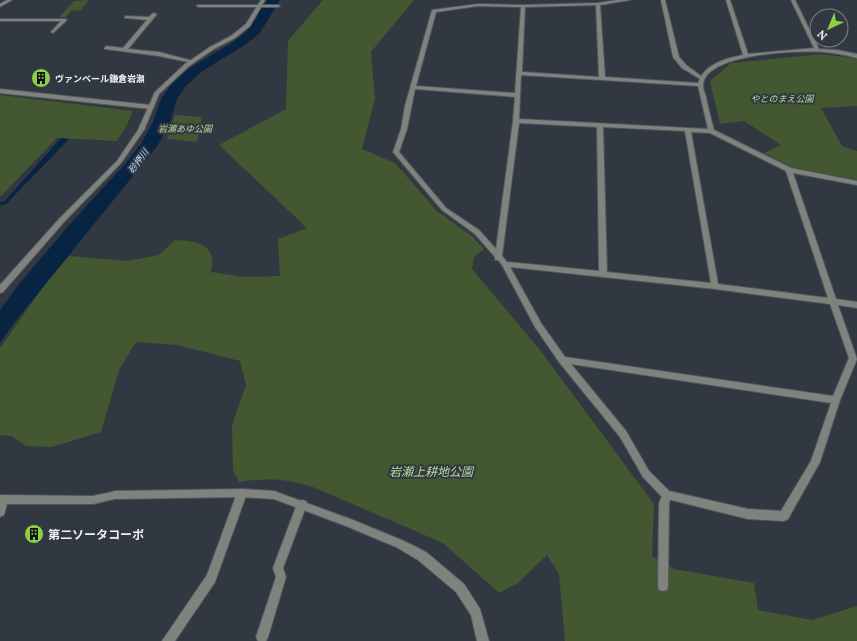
<svg xmlns="http://www.w3.org/2000/svg" width="857" height="641" viewBox="0 0 857 641" font-family="Lora,'Noto Sans JP',serif">
<rect width="100%" height="100%" fill="#313841"/>
<!-- green -->
<path fill="#435731" d="M 89,0 L 81,10 L 71,11 L 66,17 L 59,17 L 74,1 Z
M 323,0 L 414,0 L 371,52 L 375,99 L 362,149 L 395,163 L 437,211 L 473,237 L 484,249 L 474,257 L 472,269 L 540,350 L 654,504 L 652,556 L 674,569 L 754,583 L 758,610 L 812,620 L 857,606 L 857,641 L 565,641 L 559,574 L 547,555 L 518,583 L 499,593 L 443,543 L 313,487 C 284,478 269,478 239,482 L 233,470 L 232,425 L 246,385 L 240,361 L 177,345 L 136,342 L 119,370 L 101,432 L 52,447 L 26,446 L 12,436 L 0,435 L 0,348 L 46,283 L 69,256 L 127,261 L 159,255 L 175,240 C 188,241 210,241 212,259 C 213,263 211,268 211,272 L 245,277 L 280,276 L 278,239 L 307,228 L 219,145 L 286,109 L 288,41 Z
M 822,54 L 857,59 L 857,106 L 821,108 L 842,146 L 857,151 L 857,180 L 792,167 L 764,153 L 781,145 L 744,121 L 720,124 L 710,81 L 731,63 Z
M 0,95 L 133,111 L 127,125 L 117,141 L 57,138 L 0,197 Z
M 175,115 L 202,117 L 197,142 L 167,139 Z"/>
<!-- water -->
<path fill="#082443" d="M 267,0 L 280,0 L 260,33 L 245,45 L 201,72 L 186,86 L 177,99 L 170,122 L 158,145 L 14,323 L 0,343 L 0,310 L 19,284 L 71,223 L 125,164 L 141,144 L 153,122 L 161,99 L 171,85 L 188,69 L 233,42 L 247,31 Z
M 61,138 L 69,139 L 6,204 L 0,205 L 0,202 L 4,202 Z"/>
<g fill="none" stroke-linecap="round" stroke-linejoin="round">
<!-- service casing -->
<g stroke="#4f565e" stroke-width="2">
<path id="service" d="M 197,5 L 278,5 L 280,6 L 278,7 L 199,7 L 197,6 Z
M 153,13 L 157,14 L 128,49 L 159,52 L 193,61 L 193,63 L 159,56 L 105,49 L 104,48 L 107,46 L 123,48 L 147,20 L 127,18 L 125,18 L 125,16 L 149,17 Z
M 0,19 L 65,19 L 67,20 L 53,33 L 51,32 L 61,21 L 0,21 Z
M 242,489 L 245,490 L 247,493 L 215,582 L 175,641 L 162,641 L 207,575 L 237,493 L 239,490 Z
M 116,491 L 119,492 L 121,495 L 119,498 L 93,504 L 7,504 L 4,515 L 0,517 L 0,495 L 93,496 Z
M 666,491 L 669,492 L 671,495 L 669,504 L 668,586 L 667,590 L 663,591 L 659,590 L 658,586 L 659,504 L 663,492 Z
M 302,500 L 306,501 L 307,504 L 283,568 L 286,577 L 268,637 L 266,641 L 258,641 L 256,637 L 276,577 L 273,568 L 297,504 L 298,501 Z"/>
</g>
<!-- minor casing -->
<g stroke="#4f565e" stroke-width="2">
<path id="minor" d="M 7,0 L 12,0 L 0,7 L 0,4 Z
M 618,0 L 630,0 L 600,5 L 605,77 L 698,83 L 700,79 L 682,68 L 673,57 L 661,0 L 665,0 L 679,57 L 686,65 L 701,76 C 711,62 728,58 743,55 L 726,0 L 730,0 L 748,54 L 814,48 L 791,0 L 795,0 L 819,49 L 837,50 L 857,54 L 857,58 C 846,55 835,53 824,52 C 800,50 705,53 703,85 C 703,89 705,94 706,97 C 708,108 711,119 714,130 L 791,168 L 857,181 L 857,185 L 793,173 L 836,299 L 857,302 L 857,308 L 838,305 L 857,359 L 840,400 L 820,462 L 788,519 L 784,521 L 748,519 L 663,498 L 643,477 L 620,437 L 559,362 L 535,327 L 502,265 L 498,260 L 495,260 L 495,257 L 475,234 L 442,210 L 393,152 L 401,129 L 405,106 L 432,10 L 478,4 L 523,5 L 598,3 ZM 596,5 L 599,77 L 522,72 L 525,7 ZM 478,6 L 521,7 L 515,93 L 416,86 L 436,12 ZM 521,75 L 698,86 L 708,129 L 519,119 ZM 415,89 L 515,97 L 513,121 L 496,249 L 479,230 L 446,208 L 399,152 L 407,129 ZM 519,123 L 597,127 L 599,271 L 507,262 L 502,256 ZM 603,127 L 685,131 L 711,283 L 607,272 ZM 691,132 L 710,133 L 786,171 L 828,298 L 718,284 ZM 510,267 L 715,289 L 830,304 L 849,358 L 833,396 L 565,357 L 541,323 ZM 571,364 L 831,403 L 811,461 L 781,511 L 748,509 L 669,491 L 649,471 L 626,431 Z
M 0,89 L 151,105 L 154,107 L 151,109 L 0,93 Z
M 242,489 L 274,491 L 353,520 L 404,541 L 426,552 L 464,584 L 480,609 L 489,641 L 477,641 L 471,615 L 456,592 L 418,560 L 396,547 L 346,526 L 274,499 L 242,497 L 116,499 L 113,498 L 111,495 L 113,492 L 116,491 Z"/>
</g>
<!-- tertiary casing -->
<g stroke="#4f565e" stroke-width="2">
<path id="tertiary" d="M 261,0 L 265,0 L 250,26 L 235,38 L 214,49 L 189,66 L 159,94 L 144,130 L 121,163 L 63,223 L 3,292 L 0,293 L 0,285 L 59,219 L 117,161 L 138,130 L 155,92 L 185,64 L 210,47 L 231,36 L 246,24 Z"/>
</g>
<!-- service -->
<use href="#service" fill="#7f827d" fill-rule="evenodd"/>
<!-- minor -->
<use href="#minor" fill="#7f827d" fill-rule="evenodd"/>
<!-- tertiary -->
<use href="#tertiary" fill="#7f827d" fill-rule="evenodd"/>
</g>
<!-- icons -->
<defs>
<g id="building-disc" transform="scale(1)"><circle r="9.5" fill="#8cce45" stroke="#313841"/><path d="M-4-6H4V6H1V3H-1V6H-4ZM-2.5-4.3h1.7v1.8h-1.7ZM.8-4.3h1.7v1.8H.8ZM-2.5-1h1.7V.8h-1.7ZM.8-1h1.7V.8H.8Z" fill="#111"/></g>
</defs>
<g fill-rule="evenodd">
<use href="#building-disc" x="41" y="78"/>
<use href="#building-disc" x="34" y="534"/>
</g>
<g text-anchor="middle" dominant-baseline="central" stroke-width="4" stroke-linejoin="round" paint-order="stroke">
<!-- far-poi labels -->
<g font-size="9" font-weight="bold" fill="#ecf1f7" stroke="#313841" text-anchor="start">
<text x="55" y="78">ヴァンベール鎌倉岩瀬</text>
</g>
<!-- far-park labels -->
<g font-size="9" font-style="italic" fill="#b7dc99" stroke="#313841">
<text x="782" y="98">やとのまえ公園</text>
<text x="185" y="128">岩瀬あゆ公園</text>
</g>
<!-- far-water labels -->
<g font-size="9" font-style="italic" fill="#b9d6f9" stroke="#313841">
<text transform="translate(138 161) rotate(-54)">砂押川</text>
</g>
<!-- near-park labels -->
<g font-size="12" font-style="italic" fill="#b7dc99" stroke="#313841">
<text x="431" y="471">岩瀬上耕地公園</text>
</g>
<!-- near-poi labels -->
<g font-size="12" font-weight="bold" fill="#ecf1f7" stroke="#313841" text-anchor="start">
<text x="48" y="534">第二ソータコーポ</text>
</g>
</g>
<!-- north arrow -->
<g transform="translate(829 28) rotate(224)"><circle r="19" fill="#313841" stroke="#7c828a"/>
<path d="M0-3L7 15L0 10L-7 15Z" fill="#8cce45"/>
<text y="-6" font-size="11" font-weight="bold" text-anchor="middle" fill="#ecf1f7">N</text>
</g>
</svg>
